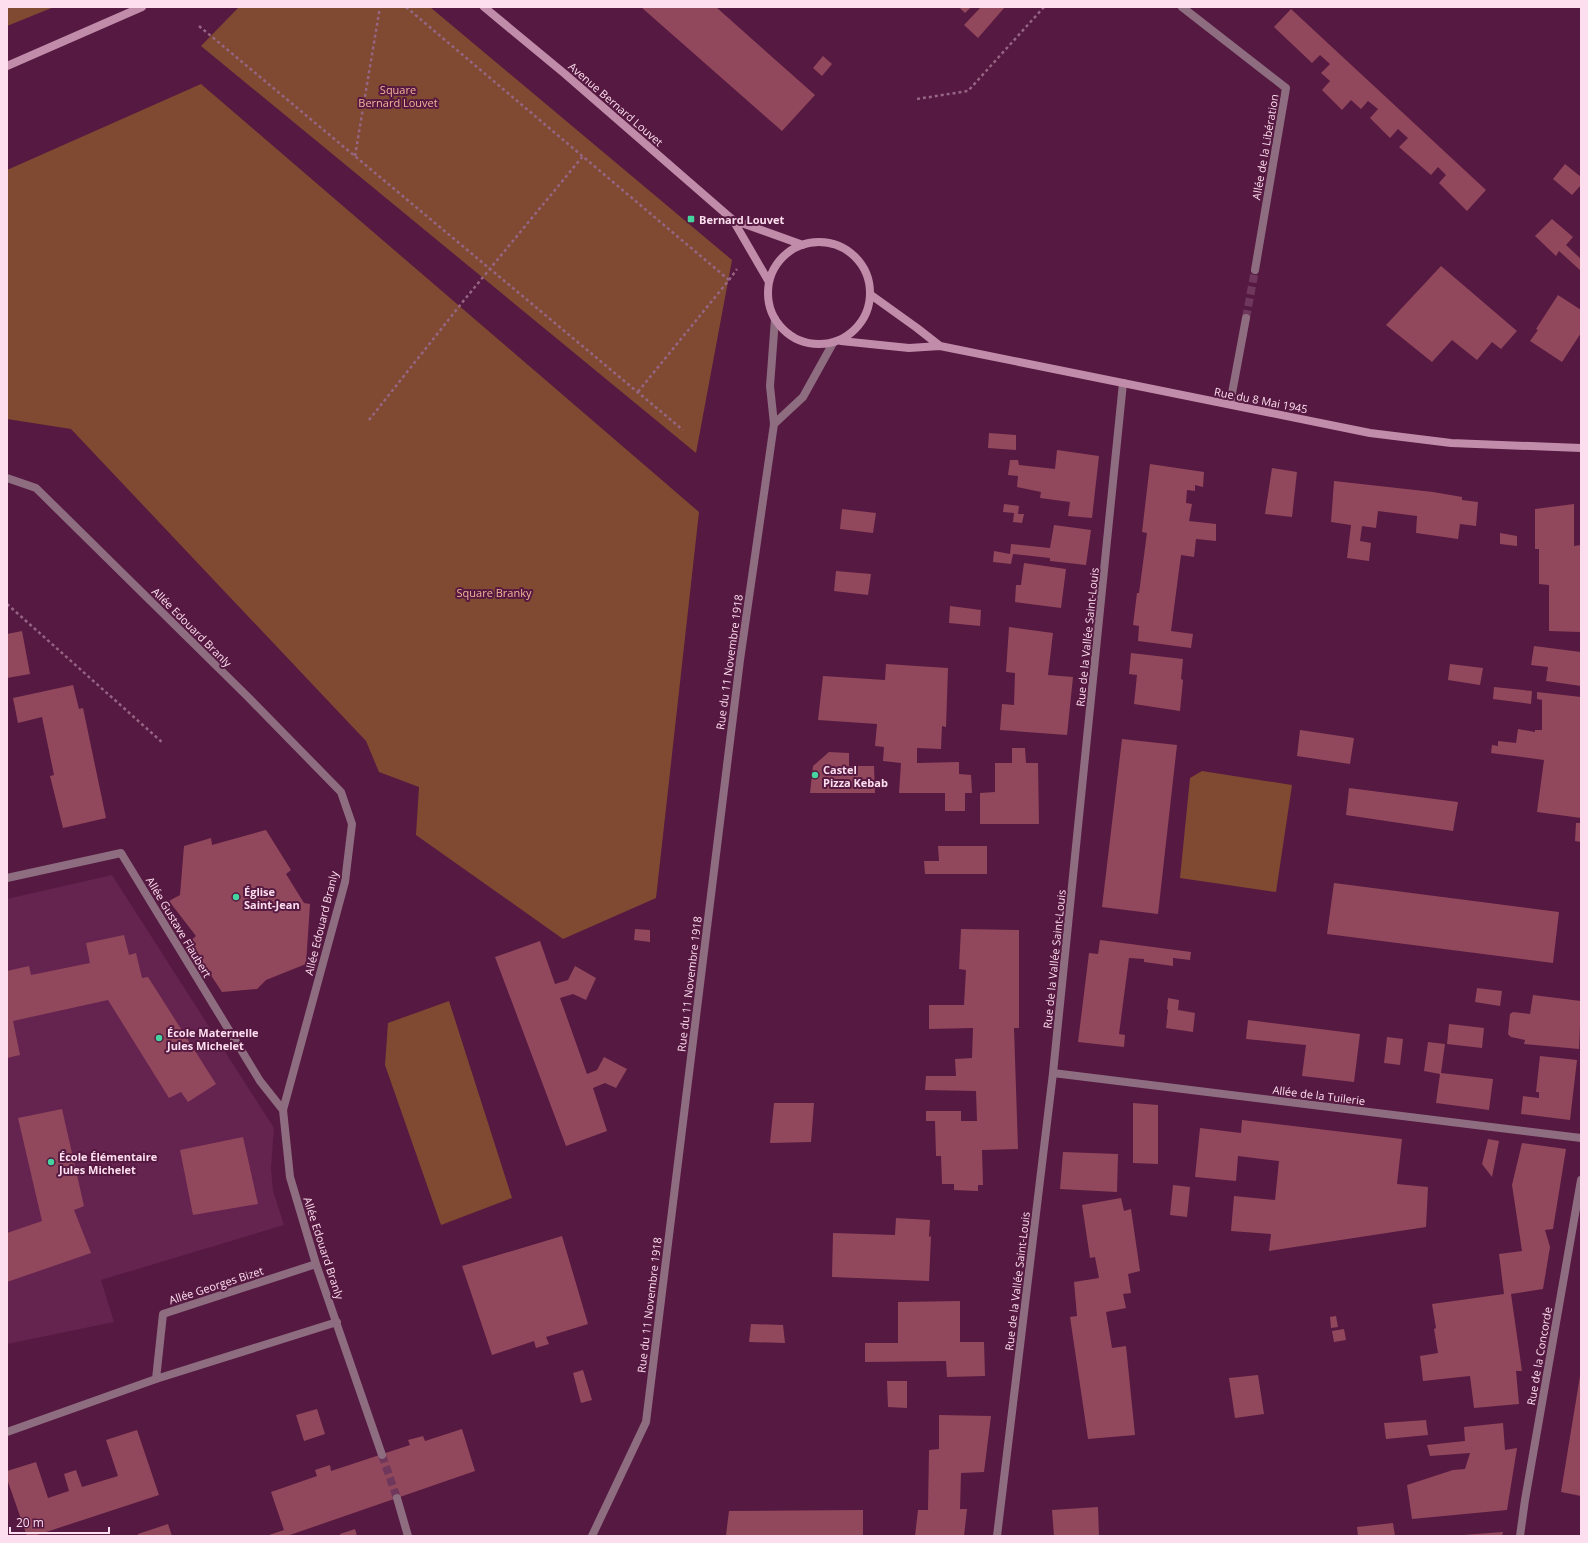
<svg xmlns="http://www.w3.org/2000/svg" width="1588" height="1543" viewBox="0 0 1588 1543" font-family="'Open Sans',sans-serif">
<rect width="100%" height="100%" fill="#561941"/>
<!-- built -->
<path fill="#65234f" d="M 112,875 L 274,1128 L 271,1168 L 273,1191 L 284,1225 L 101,1280 L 114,1322 L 7,1344 L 7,899 Z"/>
<!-- green -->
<path fill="#804a32" d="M 7,7 L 54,7 L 7,26 Z
M 239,7 L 430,7 L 732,260 L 696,453 L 201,46 Z
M 201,84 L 699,512 L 656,898 L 563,939 L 416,835 L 419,787 L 379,772 L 366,741 L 71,429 L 7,419 L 7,170 Z
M 1202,771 L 1292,785 L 1276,892 L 1180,878 L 1190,778 Z
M 449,1001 L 512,1198 L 441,1225 L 385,1065 L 388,1023 Z"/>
<!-- building -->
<path fill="#92485c" d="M 641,7 L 716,7 L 815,95 L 782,131 Z
M 959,7 L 971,7 L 965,13 Z
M 981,7 L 1005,7 L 978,38 L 964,25 Z
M 1291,9 L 1486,190 L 1467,211 L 1439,183 L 1446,175 L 1438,167 L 1431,175 L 1399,147 L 1408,138 L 1398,129 L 1390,138 L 1370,118 L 1378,109 L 1368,101 L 1361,109 L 1351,100 L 1342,110 L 1322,90 L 1330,81 L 1321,73 L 1330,64 L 1320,55 L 1312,63 L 1274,27 Z
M 823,56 L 832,64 L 822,76 L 813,68 Z
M 1565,164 L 1581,177 L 1581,185 L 1572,195 L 1553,179 Z
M 1552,219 L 1573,237 L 1566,245 L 1581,259 L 1581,271 L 1559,251 L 1556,256 L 1535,236 Z
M 1441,266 L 1517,331 L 1501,349 L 1492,342 L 1477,360 L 1452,340 L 1432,362 L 1386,325 Z
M 1558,295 L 1581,310 L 1581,333 L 1562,362 L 1530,341 L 1538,330 L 1536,329 Z
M 989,433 L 1016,435 L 1016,450 L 988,448 Z
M 1057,450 L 1099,456 L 1092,518 L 1068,516 L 1070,502 L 1040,498 L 1041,492 L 1017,487 L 1018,476 L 1008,475 L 1010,460 L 1018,460 L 1019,465 L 1055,469 Z
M 1150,464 L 1204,472 L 1203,487 L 1195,485 L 1195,491 L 1187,490 L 1186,503 L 1192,504 L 1189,521 L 1216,524 L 1216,541 L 1196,539 L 1194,557 L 1181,555 L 1171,631 L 1193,634 L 1191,648 L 1138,641 L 1139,626 L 1133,625 L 1137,593 L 1139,593 L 1147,533 L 1142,532 Z
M 1272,468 L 1297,472 L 1292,517 L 1265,514 Z
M 1334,481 L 1433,492 L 1462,497 L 1462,500 L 1478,502 L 1476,526 L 1460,524 L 1458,539 L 1416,533 L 1417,516 L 1378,511 L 1376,528 L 1362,526 L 1360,541 L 1371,543 L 1369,561 L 1347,558 L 1351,525 L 1331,522 Z
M 1004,504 L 1019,506 L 1018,514 L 1024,514 L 1022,523 L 1013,522 L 1014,513 L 1003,512 Z
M 1574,504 L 1574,546 L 1581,545 L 1581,632 L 1549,631 L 1549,585 L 1539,584 L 1539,549 L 1535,549 L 1535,509 Z
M 842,509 L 876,513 L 873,533 L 840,529 Z
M 1054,525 L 1091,530 L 1086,565 L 1050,561 L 1050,558 L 1013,554 L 1011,564 L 993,562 L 994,551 L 1010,554 L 1011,544 L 1050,548 Z
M 1500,533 L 1517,536 L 1517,546 L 1500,544 Z
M 1024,563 L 1066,569 L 1061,608 L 1015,602 L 1016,585 L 1021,585 Z
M 836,571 L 871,574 L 868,595 L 834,591 Z
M 950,606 L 981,610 L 980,626 L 949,623 Z
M 1009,627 L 1053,633 L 1048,675 L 1073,677 L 1067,735 L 1000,730 L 1002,704 L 1014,705 L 1015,673 L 1006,672 Z
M 22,631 L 30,674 L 7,678 L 7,634 Z
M 1534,646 L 1581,652 L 1581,686 L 1546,681 L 1548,667 L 1531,665 Z
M 1131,653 L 1183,659 L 1181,679 L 1183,680 L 1180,711 L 1134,704 L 1137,675 L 1129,674 Z
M 886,664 L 948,668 L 946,727 L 942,726 L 941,749 L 917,748 L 917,763 L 959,762 L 959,774 L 971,775 L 972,793 L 965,793 L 965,811 L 945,811 L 945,793 L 899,793 L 901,763 L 883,761 L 884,747 L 875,746 L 877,724 L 818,720 L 823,676 L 885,680 Z
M 1450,664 L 1483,668 L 1480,685 L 1448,680 Z
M 73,685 L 79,709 L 83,708 L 106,818 L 63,828 L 50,776 L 54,775 L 42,717 L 18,723 L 13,698 Z
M 1494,687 L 1532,691 L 1531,704 L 1493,699 Z
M 1537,692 L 1581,697 L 1581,818 L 1537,812 L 1544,760 L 1491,753 L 1492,745 L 1498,746 L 1498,741 L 1516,743 L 1518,729 L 1535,732 L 1535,730 L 1542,730 L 1542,700 L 1537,699 Z
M 1300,730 L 1354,738 L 1350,764 L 1297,756 Z
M 1122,739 L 1177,745 L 1158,914 L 1102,907 Z
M 1012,748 L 1025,748 L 1026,763 L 1038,763 L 1039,824 L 980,824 L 980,793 L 995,792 L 995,763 L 1012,763 Z
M 829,752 L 849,753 L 849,766 L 874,766 L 875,793 L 810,793 L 813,766 Z
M 1349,788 L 1458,802 L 1453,831 L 1346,815 Z
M 1576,823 L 1581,823 L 1581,842 L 1575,841 Z
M 266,830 L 291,870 L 286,874 L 304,903 L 310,904 L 306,964 L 266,980 L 257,989 L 222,992 L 189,942 L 196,936 L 169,901 L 180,895 L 184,846 L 211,838 L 212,845 Z
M 938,846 L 987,846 L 987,874 L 925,874 L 924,861 L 939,861 Z
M 1334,883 L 1559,912 L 1553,963 L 1327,934 Z
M 635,929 L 650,930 L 650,942 L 634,940 Z
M 961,929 L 1019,930 L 1019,1028 L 1014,1028 L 1018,1149 L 982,1150 L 983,1185 L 978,1185 L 978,1191 L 954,1190 L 954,1184 L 942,1184 L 941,1156 L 936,1156 L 935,1121 L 926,1121 L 926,1111 L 961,1111 L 961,1121 L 977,1121 L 976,1091 L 925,1090 L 926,1076 L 956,1076 L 955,1059 L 972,1058 L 973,1028 L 929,1029 L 929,1005 L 964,1005 L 966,970 L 959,969 Z
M 124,935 L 129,955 L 136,953 L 142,978 L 148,977 L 216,1084 L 188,1102 L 181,1092 L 169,1098 L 108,1000 L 13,1021 L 20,1055 L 7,1058 L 7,971 L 29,966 L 31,975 L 90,963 L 86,943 Z
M 1100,940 L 1191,952 L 1190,960 L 1173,958 L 1173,966 L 1144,962 L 1144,959 L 1129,958 L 1119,1034 L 1125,1035 L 1124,1047 L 1078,1042 L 1089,953 L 1098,954 Z
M 540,941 L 555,984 L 568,980 L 575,966 L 596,978 L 586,1000 L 573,994 L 560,998 L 587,1074 L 597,1070 L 604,1057 L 627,1069 L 616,1088 L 605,1083 L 593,1088 L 607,1131 L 566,1146 L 495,957 Z
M 1477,988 L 1502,991 L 1500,1006 L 1475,1002 Z
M 1533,995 L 1581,1001 L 1579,1049 L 1524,1044 L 1525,1040 L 1511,1037 L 1508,1034 L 1510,1014 L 1513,1012 L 1530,1014 Z
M 1168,998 L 1179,1000 L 1178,1010 L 1195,1013 L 1193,1032 L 1166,1028 L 1168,1010 L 1167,1009 Z
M 1248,1020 L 1360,1034 L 1354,1082 L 1302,1076 L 1306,1045 L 1246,1039 Z
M 1449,1024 L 1484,1028 L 1482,1048 L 1447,1044 Z
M 1387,1037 L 1403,1039 L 1400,1065 L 1384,1063 Z
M 1428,1042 L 1445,1044 L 1441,1073 L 1493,1079 L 1489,1110 L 1436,1103 L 1440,1074 L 1424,1071 Z
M 1540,1056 L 1577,1060 L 1570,1120 L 1521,1114 L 1523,1096 L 1539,1098 L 1539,1092 L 1536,1092 Z
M 774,1103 L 814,1103 L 811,1142 L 770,1143 Z
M 1133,1103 L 1158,1105 L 1158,1164 L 1133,1163 Z
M 62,1109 L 84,1206 L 74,1210 L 91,1253 L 7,1282 L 7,1233 L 42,1221 L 18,1118 Z
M 1242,1120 L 1402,1139 L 1397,1184 L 1428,1187 L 1426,1227 L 1269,1251 L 1271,1234 L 1231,1231 L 1234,1196 L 1275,1200 L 1279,1161 L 1238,1156 L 1236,1181 L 1195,1177 L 1200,1128 L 1241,1133 Z
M 243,1137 L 258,1204 L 193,1215 L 180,1150 Z
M 1488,1139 L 1499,1141 L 1492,1177 L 1482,1164 Z
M 1522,1143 L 1566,1149 L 1553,1229 L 1545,1230 L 1550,1247 L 1543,1289 L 1511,1294 L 1522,1371 L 1516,1371 L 1519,1404 L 1474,1408 L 1470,1376 L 1423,1381 L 1420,1356 L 1438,1353 L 1434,1329 L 1436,1328 L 1432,1304 L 1504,1294 L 1499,1254 L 1522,1251 L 1512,1185 Z
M 1063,1152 L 1118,1154 L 1117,1192 L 1060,1189 Z
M 1173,1185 L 1190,1187 L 1187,1217 L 1170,1215 Z
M 1121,1198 L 1124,1211 L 1131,1209 L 1140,1271 L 1128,1274 L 1131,1293 L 1123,1294 L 1126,1308 L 1106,1312 L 1112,1348 L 1126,1346 L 1135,1435 L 1088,1439 L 1070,1317 L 1077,1316 L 1074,1282 L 1099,1278 L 1095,1257 L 1090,1258 L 1082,1205 Z
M 896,1218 L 930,1220 L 929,1237 L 931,1236 L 929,1281 L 832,1277 L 833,1233 L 895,1235 Z
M 562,1236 L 588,1324 L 546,1337 L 549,1344 L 536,1348 L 534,1341 L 492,1355 L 462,1266 Z
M 960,1301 L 960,1342 L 984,1342 L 985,1376 L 947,1377 L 946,1361 L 865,1362 L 865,1343 L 898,1343 L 898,1302 Z
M 1336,1316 L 1338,1327 L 1331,1328 L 1330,1317 Z
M 751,1324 L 783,1325 L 785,1343 L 749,1342 Z
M 1344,1329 L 1346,1340 L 1334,1342 L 1332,1331 Z
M 583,1370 L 592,1400 L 581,1403 L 573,1373 Z
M 1258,1375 L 1264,1414 L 1235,1418 L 1229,1378 Z
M 1580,1376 L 1581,1376 L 1581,1496 L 1561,1492 Z
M 887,1381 L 907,1381 L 907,1408 L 888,1407 Z
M 317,1409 L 325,1434 L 304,1441 L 296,1415 Z
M 939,1415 L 991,1416 L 984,1472 L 961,1473 L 960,1509 L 967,1509 L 964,1536 L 915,1536 L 918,1510 L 928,1510 L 929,1450 L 939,1449 Z
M 1426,1420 L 1428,1435 L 1386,1439 L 1384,1423 Z
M 1503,1423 L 1505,1450 L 1517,1448 L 1507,1510 L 1412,1519 L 1407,1485 L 1453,1470 L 1465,1469 L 1470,1453 L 1430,1456 L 1427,1445 L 1465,1441 L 1464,1427 Z
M 462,1429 L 475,1471 L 287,1536 L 266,1536 L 284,1530 L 271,1492 L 317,1476 L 315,1470 L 330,1465 L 331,1471 L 410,1445 L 408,1440 L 423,1436 L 425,1441 Z
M 137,1430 L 159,1495 L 34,1536 L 27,1536 L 7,1479 L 7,1471 L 36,1462 L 48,1498 L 69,1491 L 64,1474 L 76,1470 L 82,1487 L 118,1476 L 106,1440 Z
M 1098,1507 L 1099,1536 L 1054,1536 L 1052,1510 Z
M 863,1510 L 863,1536 L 726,1535 L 729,1511 Z
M 1393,1523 L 1395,1536 L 1358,1536 L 1357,1527 Z
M 168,1524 L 172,1536 L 138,1536 L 138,1534 Z
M 355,1529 L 357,1536 L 340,1536 L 340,1534 Z
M 1503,1532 L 1502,1536 L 1463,1536 L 1463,1535 Z"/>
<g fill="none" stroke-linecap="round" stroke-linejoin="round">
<!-- street-tunnel -->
<path stroke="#6f375b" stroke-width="8" stroke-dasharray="8 4" stroke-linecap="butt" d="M 1246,318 L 1255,270
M 382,1455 L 397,1498"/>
<!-- path -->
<path stroke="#976584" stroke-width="2.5" stroke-dasharray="3 3" stroke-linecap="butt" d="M 406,7 L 729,280 L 637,393
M 199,26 L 683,430
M 917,99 L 968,91 L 1044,7
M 355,156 L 380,7
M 729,280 L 737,269
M 369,420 L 465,299 L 583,156
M 7,604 L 163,743"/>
<!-- street -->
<path stroke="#8e6d80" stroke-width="8" d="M 1182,7 L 1286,88 L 1255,270
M 1230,404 L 1246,318
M 774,424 L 803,397 L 833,343
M 7,478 L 36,488 L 248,697 L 341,792 L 352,824 L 345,882 L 283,1110 L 290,1177 L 316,1264 L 382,1455
M 7,878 L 121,853 L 260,1081 L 283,1110
M 1053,1073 L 1581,1138
M 156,1379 L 163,1314 L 316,1264
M 7,1432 L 156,1379 L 337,1322
M 397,1498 L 408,1536
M 592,1536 L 646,1422 L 740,660 L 774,424 L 770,386 L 775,319
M 997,1536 L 1053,1073 L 1123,383
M 1520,1536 L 1525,1500 L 1581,1180"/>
<!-- secondary -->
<path stroke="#c18caa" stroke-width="8" d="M 484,7 L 565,74 L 733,220 L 769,282
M 7,66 L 142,7
M 733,220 L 803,245
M768 293a51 51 0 1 1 102 0a51 51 0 1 1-102 0Z
M 871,295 L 917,328 L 940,346
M 841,341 L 909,348 L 940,346 L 1370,433 L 1451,443 L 1581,448"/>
</g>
<!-- markers -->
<g fill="#45d49e" stroke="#561941" stroke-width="1.5">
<rect x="687" y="215" width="8" height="8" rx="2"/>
<circle cx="815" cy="775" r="4"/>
<circle cx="236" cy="897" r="4"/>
<circle cx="159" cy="1038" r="4"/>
<circle cx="51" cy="1162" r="4"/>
</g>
<g text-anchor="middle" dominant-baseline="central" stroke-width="4" stroke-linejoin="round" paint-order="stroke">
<!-- park labels -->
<g font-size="11" fill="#f4b398" stroke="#561941">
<text x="398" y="89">Square<tspan x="398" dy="13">Bernard Louvet</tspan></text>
<text x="494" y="592">Square Branky</text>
</g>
<!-- street labels -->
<g font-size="11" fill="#fddeef" stroke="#561941">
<text transform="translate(616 104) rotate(41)">Avenue Bernard Louvet</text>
<text transform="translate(1265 147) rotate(-80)">Allée de la Libération</text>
<text transform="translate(1261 400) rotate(11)">Rue du 8 Mai 1945</text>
<text transform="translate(192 627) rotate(45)">Allée Edouard Branly</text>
<text transform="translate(1087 637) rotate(-84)">Rue de la Vallée Saint-Louis</text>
<text transform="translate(729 662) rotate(-82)">Rue du 11 Novembre 1918</text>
<text transform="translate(321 923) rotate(-76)">Allée Edouard Branly</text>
<text transform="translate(179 927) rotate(59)">Allée Gustave Flaubert</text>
<text transform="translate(1054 959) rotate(-84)">Rue de la Vallée Saint-Louis</text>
<text transform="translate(689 984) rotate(-83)">Rue du 11 Novembre 1918</text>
<text transform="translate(1319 1095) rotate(7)">Allée de la Tuilerie</text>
<text transform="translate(324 1248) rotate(72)">Allée Edouard Branly</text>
<text transform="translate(1017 1281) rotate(-83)">Rue de la Vallée Saint-Louis</text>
<text transform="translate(216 1285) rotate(-18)">Allée Georges Bizet</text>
<text transform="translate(649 1305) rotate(-83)">Rue du 11 Novembre 1918</text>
<text transform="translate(1539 1356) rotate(-80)">Rue de la Concorde</text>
</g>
<!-- poi labels -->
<g font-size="11" font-weight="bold" fill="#fddeef" stroke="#561941" text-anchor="start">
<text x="699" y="219">Bernard Louvet</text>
<text x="823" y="769">Castel<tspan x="823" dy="13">Pizza Kebab</tspan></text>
<text x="244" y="891">Église<tspan x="244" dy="13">Saint-Jean</tspan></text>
<text x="167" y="1032">École Maternelle<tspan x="167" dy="13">Jules Michelet</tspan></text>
<text x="59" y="1156">École Élémentaire<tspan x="59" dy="13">Jules Michelet</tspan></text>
</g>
</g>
<!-- border -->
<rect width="1588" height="1543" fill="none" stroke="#fddeef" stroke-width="16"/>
<!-- scale -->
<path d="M10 1527v6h99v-6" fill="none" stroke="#fddeef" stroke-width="2"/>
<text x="16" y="1527" font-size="12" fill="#fddeef" stroke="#561941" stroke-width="3" paint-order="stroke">20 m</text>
</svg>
